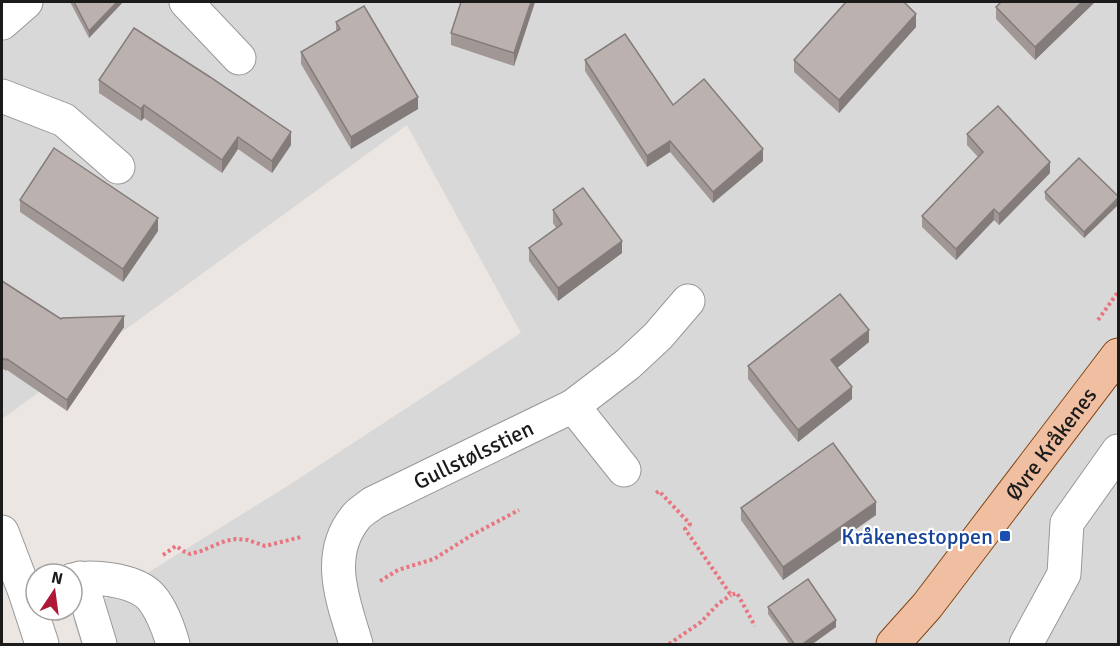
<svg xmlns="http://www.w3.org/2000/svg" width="1120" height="646" viewBox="0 0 1120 646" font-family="Signika,sans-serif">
<rect width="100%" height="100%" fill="#ebe6e2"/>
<!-- residential -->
<path fill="#d9d8d8" d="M 2,2 L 1118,2 L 1118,644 L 81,644 L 73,619 L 286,487 L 521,333 L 407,125 L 2,419 Z"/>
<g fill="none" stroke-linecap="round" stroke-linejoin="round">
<!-- minor casing -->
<g stroke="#989898" stroke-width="35">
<g id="minor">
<path d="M 186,2 L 239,58"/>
<path d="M 2,23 L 26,2"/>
<path d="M 2,96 L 64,120 L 118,167"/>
<path d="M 573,406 L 624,470"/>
<path d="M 2,532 L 25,592 L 42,644"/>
<path d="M 80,578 L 100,644"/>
<path d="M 72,580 C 92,575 132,580 148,594 C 160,605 169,630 173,644"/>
<path id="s1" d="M 356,644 C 344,603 324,557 355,518 C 359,512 367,508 373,503 L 573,406 L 628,364 L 658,336 L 688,301"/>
<path d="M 1026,644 L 1064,574 L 1067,523 L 1118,451"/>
</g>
</g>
<!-- major casing -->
<g stroke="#814511" stroke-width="35">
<g id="major">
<path id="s2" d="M 893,644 L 927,606 L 1118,355"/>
</g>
</g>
<!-- path -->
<path stroke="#e87681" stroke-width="4" stroke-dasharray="3 3" stroke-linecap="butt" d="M 1098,320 L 1118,292
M 656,493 L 659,491 L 690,524 L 685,529 L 731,595 L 737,593 L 755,626
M 163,555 L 176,546 L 185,552 L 190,554 L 201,551 L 225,541 L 236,539 L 248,540 L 265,546 L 301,537
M 380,581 L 398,570 L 434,559 L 472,535 L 519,510
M 669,644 L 701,622 L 718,604 L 731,595"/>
<!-- minor -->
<use href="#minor" stroke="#fff" stroke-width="33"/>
<!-- major -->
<use href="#major" stroke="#f0bfa2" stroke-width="33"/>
</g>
<!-- wall -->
<path fill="#a19896" d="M 70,2 L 123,2 L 89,38 Z
M 461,2 L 535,2 L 514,66 L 451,45 L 451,33 Z
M 1095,2 L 1035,60 L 996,19 L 996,7 Z
M 336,22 L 418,109 L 351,149 L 301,64 L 301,52 L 336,32 Z
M 916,27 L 839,113 L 794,72 L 794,60 Z
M 585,60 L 673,105 L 763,161 L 713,203 L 670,152 L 647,167 L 585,71 Z
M 99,80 L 291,145 L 272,173 L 238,149 L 222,173 L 144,118 L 141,121 L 99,93 Z
M 967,134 L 1050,173 L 999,225 L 994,220 L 956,260 L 922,227 L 922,216 L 978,157 L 967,145 Z
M 1045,192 L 1119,197 L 1119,204 L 1084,238 L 1045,199 Z
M 20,200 L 158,231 L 123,282 L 20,212 Z
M 553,210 L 622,253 L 558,301 L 529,261 L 529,248 L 556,228 L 553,223 Z
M 2,281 L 61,319 L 124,327 L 67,411 L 7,370 L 6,371 L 2,368 Z
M 869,342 L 837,368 L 852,399 L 798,442 L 748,379 L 748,366 Z
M 741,508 L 876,515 L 783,580 L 741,520 Z
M 768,607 L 836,627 L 811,645 L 790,645 L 768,614 Z"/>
<!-- shaded-wall -->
<path fill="#837c7a" d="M 117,2 L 123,2 L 89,38 L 89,31 Z
M 531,2 L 535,2 L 514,66 L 514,53 Z
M 1082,2 L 1095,2 L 1035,60 L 1035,47 Z
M 916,14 L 916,27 L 839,113 L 839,100 Z
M 418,97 L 418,109 L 351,149 L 351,137 Z
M 144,105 L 144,118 L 141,121 L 141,109 Z
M 291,132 L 291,145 L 272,173 L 272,161 Z
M 238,137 L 238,149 L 222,173 L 222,160 Z
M 670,141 L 670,152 L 647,167 L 647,156 Z
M 763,149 L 763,161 L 713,203 L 713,192 Z
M 1050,162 L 1050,173 L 999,225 L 999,214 Z
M 1119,198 L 1119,204 L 1084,238 L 1084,232 Z
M 994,209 L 994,220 L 956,260 L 956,249 Z
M 158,218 L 158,231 L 123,282 L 123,269 Z
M 622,241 L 622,253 L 558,301 L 558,288 Z
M 124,316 L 124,327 L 67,411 L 67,400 Z
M 869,330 L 869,342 L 831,373 L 831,360 Z
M 852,387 L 852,399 L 798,442 L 798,430 Z
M 876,502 L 876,515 L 783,580 L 783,567 Z
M 836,620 L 836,627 L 811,645 L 801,645 Z"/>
<!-- building -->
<path fill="#bbb1af" stroke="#837c7a" stroke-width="1.5" d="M 74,2 L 117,2 L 89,31 Z
M 461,2 L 531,2 L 514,53 L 451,33 Z
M 846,2 L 904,2 L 916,14 L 839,100 L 794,60 Z
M 1001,2 L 1082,2 L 1035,47 L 996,7 Z
M 364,6 L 418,97 L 351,137 L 301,52 L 340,29 L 336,22 Z
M 134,28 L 210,77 L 291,132 L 272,161 L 238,137 L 222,160 L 144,105 L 141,109 L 99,80 Z
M 625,34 L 673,105 L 704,79 L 763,149 L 713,192 L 670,141 L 647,156 L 585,60 Z
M 998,106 L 1050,162 L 999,214 L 994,209 L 956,249 L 922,216 L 983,152 L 967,134 Z
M 54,148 L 158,218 L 123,269 L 20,200 Z
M 1079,158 L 1119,197 L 1084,232 L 1045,192 Z
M 583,188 L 622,241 L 558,288 L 529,248 L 562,224 L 553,210 Z
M 2,281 L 61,319 L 62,318 L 124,316 L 67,400 L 7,359 L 6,360 L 2,358 Z
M 840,294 L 869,330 L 831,360 L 852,387 L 798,430 L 748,366 Z
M 833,443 L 876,502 L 783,567 L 741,508 Z
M 808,579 L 836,620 L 801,645 L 795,645 L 768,607 Z"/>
<!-- markers -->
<rect fill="#1a4fb4" stroke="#fff" stroke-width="2" x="999" y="530" width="12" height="12" rx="3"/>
<g text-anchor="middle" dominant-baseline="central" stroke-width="4.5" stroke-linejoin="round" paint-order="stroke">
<!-- street labels -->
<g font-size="22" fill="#1b1b1b" stroke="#fff">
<text stroke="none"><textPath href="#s2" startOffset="255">Øvre Kråkenes</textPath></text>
<text stroke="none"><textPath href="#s1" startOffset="267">Gullstølsstien</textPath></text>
</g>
<!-- transit labels -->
<g font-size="22" fill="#164399" stroke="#fff" text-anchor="end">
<text x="993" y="536">Kråkenestoppen</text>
</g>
</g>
<!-- border -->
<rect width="1120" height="646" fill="none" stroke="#1b1b1b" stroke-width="6"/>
<!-- north arrow -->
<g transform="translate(54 592) rotate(13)"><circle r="28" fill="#ffffff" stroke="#a4a4a4" stroke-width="1.5"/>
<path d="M0-4.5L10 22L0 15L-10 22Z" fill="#af1736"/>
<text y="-9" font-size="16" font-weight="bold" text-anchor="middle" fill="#1b1b1b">N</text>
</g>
</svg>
